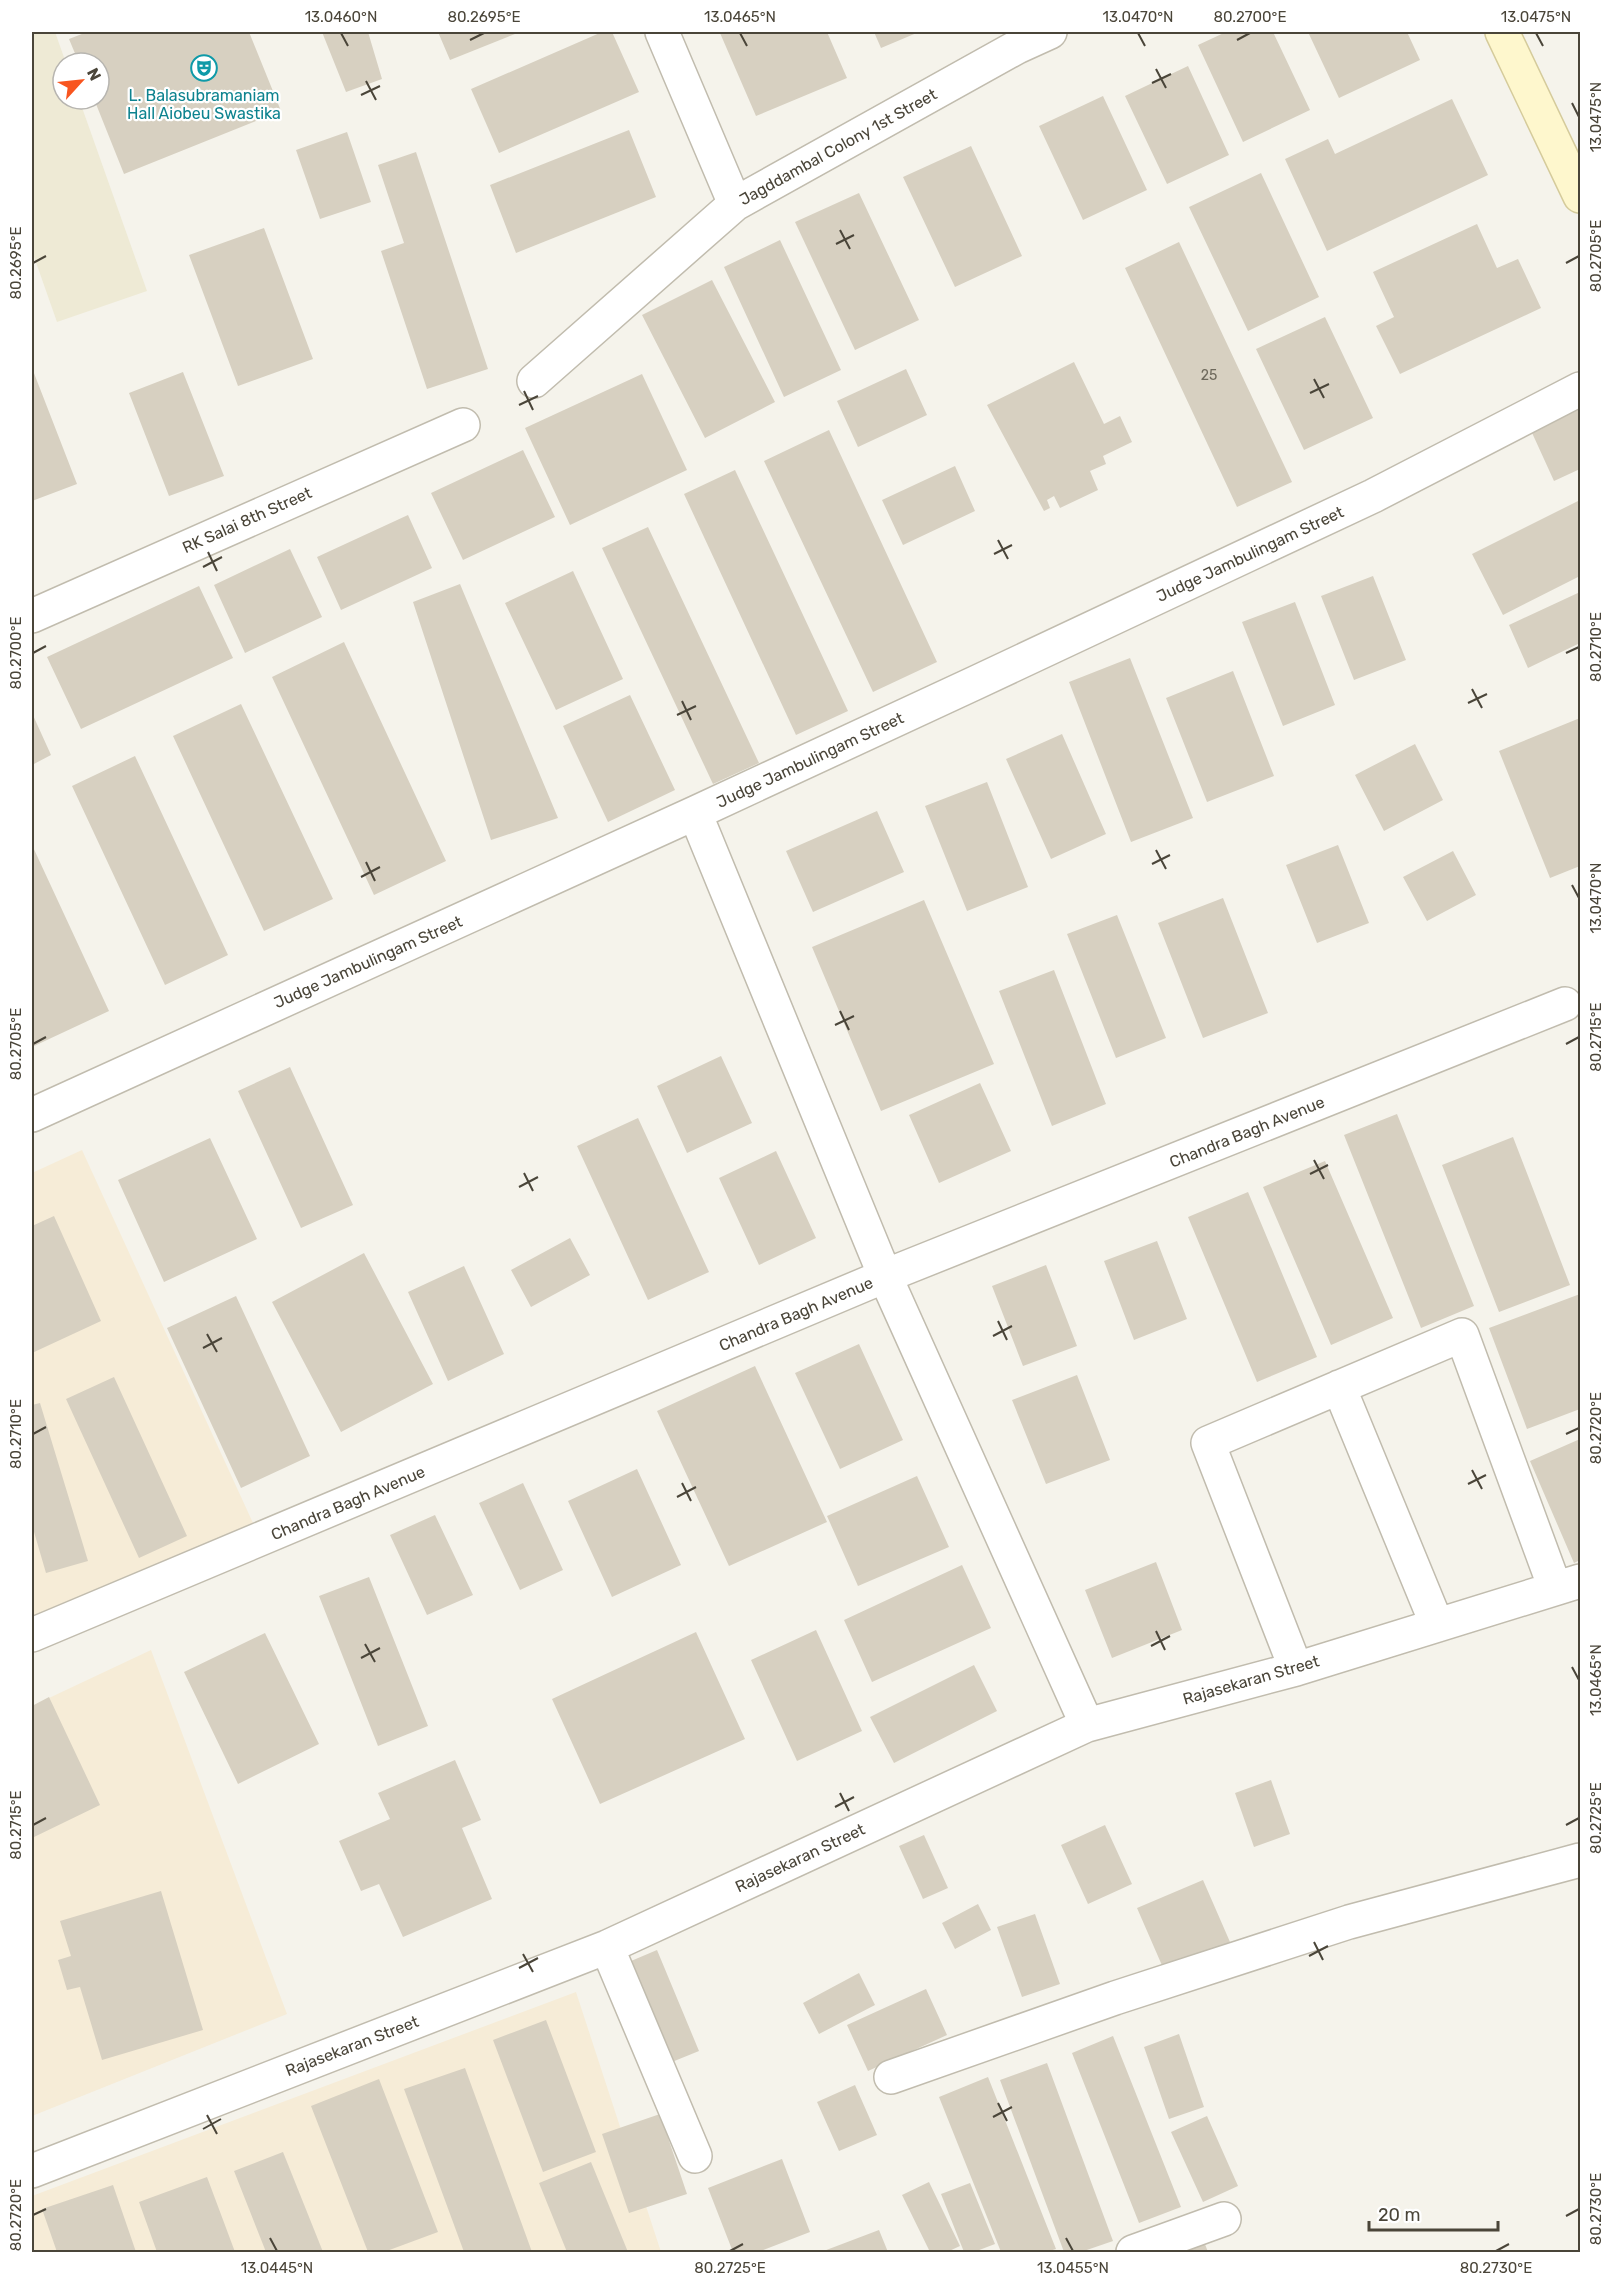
<svg xmlns="http://www.w3.org/2000/svg" width="1612" height="2284" viewBox="0 0 1612 2284" font-family="Rubik,sans-serif">
<rect width="100%" height="100%" fill="#f5f3eb"/>
<!-- commercial -->
<path fill="#f6ecd7" d="M 82,1150 L 253,1523 L 32,1618 L 32,1173 Z
M 151,1650 L 287,2014 L 32,2116 L 32,1706 Z
M 576,1992 L 661,2252 L 32,2252 L 32,2196 Z"/>
<!-- education -->
<path fill="#eeead5" d="M 32,32 L 55,32 L 66,63 L 63,63 L 63,99 L 79,99 L 147,291 L 57,322 L 32,251 Z"/>
<!-- building -->
<path fill="#d7d0c1" d="M 87,32 L 249,32 L 281,111 L 124,174 L 94,99 L 99,99 L 99,63 L 79,63 L 69,39 Z
M 322,32 L 368,32 L 382,79 L 346,92 Z
M 438,32 L 520,32 L 450,60 Z
M 602,32 L 612,32 L 639,92 L 499,153 L 471,89 Z
M 723,32 L 827,32 L 847,78 L 756,116 L 720,33 Z
M 874,32 L 919,32 L 881,48 Z
M 1226,32 L 1273,32 L 1310,110 L 1243,142 L 1198,45 Z
M 1308,32 L 1407,32 L 1420,60 L 1339,98 Z
M 1188,66 L 1229,155 L 1167,184 L 1125,96 Z
M 1103,96 L 1147,190 L 1083,220 L 1039,126 Z
M 1452,99 L 1488,175 L 1327,251 L 1285,159 L 1328,139 L 1335,154 Z
M 629,130 L 656,197 L 516,253 L 490,185 Z
M 347,132 L 371,202 L 320,219 L 296,150 Z
M 971,146 L 1022,256 L 955,287 L 903,177 Z
M 416,152 L 488,369 L 427,389 L 381,251 L 404,243 L 378,165 Z
M 1261,173 L 1319,297 L 1248,331 L 1189,207 Z
M 859,193 L 919,320 L 855,350 L 795,222 Z
M 1477,224 L 1497,268 L 1518,259 L 1541,308 L 1400,374 L 1376,326 L 1394,317 L 1373,272 Z
M 264,228 L 313,359 L 238,386 L 189,255 Z
M 780,240 L 841,370 L 784,397 L 724,267 Z
M 1179,242 L 1292,482 L 1237,507 L 1125,268 Z
M 712,280 L 775,402 L 705,438 L 642,315 Z
M 1325,317 L 1373,418 L 1304,450 L 1256,349 Z
M 1074,362 L 1104,424 L 1120,416 L 1132,442 L 1103,456 L 1106,464 L 1090,471 L 1098,490 L 1060,508 L 1054,496 L 1047,500 L 1050,508 L 1044,511 L 987,405 Z
M 32,368 L 77,484 L 32,501 Z
M 906,369 L 927,415 L 858,447 L 837,401 Z
M 183,372 L 224,476 L 169,496 L 129,393 Z
M 642,374 L 687,470 L 570,525 L 525,428 Z
M 1580,400 L 1580,469 L 1554,481 L 1528,424 Z
M 829,430 L 937,662 L 873,692 L 764,461 Z
M 523,450 L 555,517 L 463,560 L 431,493 Z
M 955,466 L 975,511 L 903,545 L 882,500 Z
M 735,470 L 848,711 L 796,735 L 684,494 Z
M 1580,500 L 1580,576 L 1503,615 L 1472,554 Z
M 408,515 L 432,568 L 341,610 L 317,557 Z
M 648,527 L 759,763 L 713,784 L 602,548 Z
M 290,549 L 322,617 L 245,653 L 214,585 Z
M 573,571 L 623,679 L 556,710 L 505,603 Z
M 1373,576 L 1406,660 L 1354,680 L 1321,596 Z
M 460,584 L 558,818 L 491,840 L 413,602 Z
M 199,586 L 233,658 L 81,729 L 47,657 Z
M 1580,592 L 1580,643 L 1528,668 L 1509,625 Z
M 1295,602 L 1335,705 L 1283,726 L 1242,622 Z
M 344,642 L 446,861 L 374,895 L 272,677 Z
M 1130,658 L 1193,818 L 1131,842 L 1069,682 Z
M 1233,671 L 1274,776 L 1207,802 L 1166,698 Z
M 630,695 L 675,790 L 608,822 L 563,726 Z
M 241,704 L 333,899 L 264,931 L 173,736 Z
M 32,713 L 51,755 L 32,765 Z
M 1580,718 L 1580,866 L 1550,878 L 1499,751 Z
M 1062,734 L 1106,834 L 1051,859 L 1006,759 Z
M 1415,744 L 1443,800 L 1384,831 L 1355,775 Z
M 135,756 L 228,955 L 165,985 L 72,786 Z
M 987,782 L 1028,887 L 967,911 L 925,806 Z
M 877,811 L 904,872 L 813,912 L 786,851 Z
M 32,845 L 109,1011 L 32,1047 Z
M 1338,845 L 1369,923 L 1317,943 L 1286,865 Z
M 1453,851 L 1476,895 L 1427,921 L 1403,877 Z
M 1223,898 L 1268,1013 L 1203,1038 L 1158,923 Z
M 924,900 L 994,1064 L 881,1111 L 812,947 Z
M 1117,915 L 1166,1038 L 1116,1058 L 1067,934 Z
M 1054,970 L 1106,1104 L 1052,1126 L 999,991 Z
M 721,1056 L 752,1123 L 687,1153 L 657,1086 Z
M 290,1067 L 353,1205 L 301,1228 L 238,1091 Z
M 980,1083 L 1011,1151 L 939,1183 L 909,1115 Z
M 1397,1114 L 1474,1306 L 1421,1328 L 1344,1135 Z
M 638,1118 L 709,1272 L 648,1300 L 577,1146 Z
M 1513,1137 L 1570,1285 L 1499,1312 L 1442,1165 Z
M 210,1138 L 257,1239 L 164,1282 L 118,1180 Z
M 776,1151 L 816,1238 L 759,1265 L 719,1178 Z
M 1325,1161 L 1393,1318 L 1331,1345 L 1263,1187 Z
M 1248,1192 L 1317,1357 L 1257,1382 L 1188,1217 Z
M 54,1216 L 101,1321 L 32,1353 L 32,1226 Z
M 570,1238 L 590,1275 L 531,1307 L 511,1270 Z
M 1157,1241 L 1187,1319 L 1134,1340 L 1104,1261 Z
M 364,1253 L 433,1384 L 341,1432 L 272,1302 Z
M 1046,1265 L 1077,1346 L 1023,1366 L 992,1286 Z
M 464,1266 L 504,1354 L 448,1381 L 408,1292 Z
M 1580,1294 L 1580,1409 L 1527,1429 L 1489,1328 Z
M 236,1296 L 310,1456 L 241,1488 L 167,1328 Z
M 859,1344 L 903,1440 L 840,1469 L 795,1373 Z
M 755,1366 L 827,1522 L 729,1566 L 657,1411 Z
M 1077,1375 L 1110,1460 L 1046,1484 L 1012,1400 Z
M 114,1377 L 187,1536 L 139,1558 L 66,1399 Z
M 40,1403 L 88,1561 L 46,1573 L 32,1525 L 32,1405 Z
M 1580,1439 L 1580,1560 L 1574,1563 L 1530,1461 Z
M 637,1469 L 681,1565 L 612,1597 L 568,1501 Z
M 917,1476 L 949,1547 L 858,1586 L 827,1516 Z
M 523,1483 L 563,1570 L 520,1590 L 479,1503 Z
M 435,1515 L 473,1595 L 427,1615 L 390,1535 Z
M 1156,1562 L 1182,1630 L 1112,1658 L 1085,1590 Z
M 962,1565 L 991,1628 L 872,1682 L 844,1620 Z
M 369,1577 L 428,1726 L 378,1746 L 319,1596 Z
M 816,1630 L 862,1731 L 797,1761 L 751,1660 Z
M 696,1632 L 745,1739 L 600,1804 L 552,1699 Z
M 265,1633 L 319,1744 L 238,1784 L 184,1672 Z
M 974,1665 L 997,1711 L 894,1763 L 870,1717 Z
M 49,1697 L 100,1805 L 32,1838 L 32,1706 Z
M 455,1760 L 481,1820 L 462,1828 L 492,1899 L 403,1937 L 379,1884 L 361,1891 L 339,1841 L 390,1819 L 378,1793 Z
M 1271,1780 L 1290,1834 L 1254,1847 L 1235,1793 Z
M 1105,1825 L 1132,1884 L 1088,1904 L 1061,1845 Z
M 924,1835 L 948,1888 L 923,1899 L 899,1846 Z
M 1203,1880 L 1230,1942 L 1164,1970 L 1137,1908 Z
M 161,1891 L 203,2030 L 102,2060 L 80,1987 L 67,1990 L 58,1960 L 71,1956 L 60,1921 Z
M 978,1904 L 991,1930 L 955,1949 L 942,1923 Z
M 1035,1914 L 1060,1984 L 1022,1997 L 997,1927 Z
M 657,1950 L 699,2051 L 667,2064 L 624,1964 Z
M 859,1973 L 875,2005 L 819,2034 L 803,2003 Z
M 926,1989 L 947,2035 L 868,2071 L 847,2025 Z
M 546,2020 L 596,2152 L 543,2172 L 493,2040 Z
M 1179,2034 L 1204,2107 L 1169,2119 L 1144,2047 Z
M 1113,2036 L 1181,2207 L 1139,2223 L 1072,2053 Z
M 1047,2063 L 1113,2241 L 1081,2252 L 1064,2252 L 1000,2080 Z
M 465,2068 L 532,2252 L 464,2252 L 404,2089 Z
M 988,2077 L 1056,2249 L 1046,2252 L 1001,2252 L 939,2097 Z
M 379,2079 L 438,2232 L 384,2252 L 368,2252 L 311,2106 Z
M 855,2085 L 877,2135 L 839,2151 L 817,2102 Z
M 660,2114 L 687,2194 L 629,2213 L 602,2134 Z
M 1207,2116 L 1238,2186 L 1203,2202 L 1171,2132 Z
M 283,2152 L 323,2252 L 266,2252 L 234,2171 Z
M 782,2159 L 810,2232 L 758,2252 L 733,2252 L 708,2188 Z
M 591,2162 L 628,2252 L 567,2252 L 539,2183 Z
M 207,2177 L 235,2252 L 157,2252 L 139,2202 Z
M 929,2182 L 960,2246 L 947,2252 L 930,2252 L 902,2195 Z
M 970,2183 L 995,2244 L 974,2252 L 964,2252 L 941,2194 Z
M 113,2185 L 136,2252 L 57,2252 L 42,2209 Z
M 879,2230 L 888,2252 L 821,2252 Z
M 1203,2239 L 1208,2252 L 1167,2252 Z"/>
<g fill="none" stroke-linecap="round" stroke-linejoin="round">
<!-- street casing -->
<g stroke="#c1bcae" stroke-width="36">
<path id="street" d="M 662,32 L 735,204
M 534,381 L 735,204 L 1017,47 L 1050,32
M 32,616 L 463,425
M 695,813 L 885,1276 L 1087,1725
M 32,1115 L 695,813 L 975,683 L 1373,496 L 1580,389
M 1339,1387 L 1437,1625
M 32,1635 L 885,1276 L 1565,1004
M 1296,1669 L 1208,1443 L 1462,1335 L 1555,1588
M 607,1947 L 695,2156
M 891,2077 L 1115,1998 L 1349,1922 L 1580,1860
M 32,2171 L 607,1947 L 1087,1725 L 1296,1669 L 1580,1581
M 1133,2252 L 1224,2219"/>
</g>
<!-- secondary casing -->
<g stroke="#d5cb9b" stroke-width="36">
<path id="secondary" d="M 1502,32 L 1580,196"/>
</g>
<!-- street -->
<use href="#street" stroke="#fff" stroke-width="33"/>
<!-- secondary -->
<use href="#secondary" stroke="#fef7cd" stroke-width="33"/>
</g>
<!-- ticks -->
<path fill="none" stroke="#4a4539" stroke-width="2" d="M 341,33 L 348,46M 740,33 L 747,46M 1138,33 L 1145,46M 1536,33 L 1543,46M 470,40 L 484,33M 1237,40 L 1250,33M 1156,69 L 1166,88M 366,81 L 376,100M 1152,83 L 1171,74M 361,95 L 380,86M 1572,103 L 1579,117M 840,230 L 850,249M 836,244 L 854,235M 33,263 L 46,256M 1566,263 L 1579,256M 1314,379 L 1324,398M 524,391 L 533,410M 1310,393 L 1329,384M 519,405 L 538,396M 998,540 L 1008,559M 208,552 L 217,571M 994,554 L 1012,545M 203,567 L 222,557M 33,653 L 46,646M 1566,653 L 1579,647M 1472,689 L 1482,708M 682,701 L 691,720M 1468,703 L 1487,694M 677,715 L 696,706M 1156,850 L 1166,869M 366,862 L 375,881M 1152,864 L 1170,855M 361,877 L 380,867M 1572,885 L 1579,898M 840,1011 L 849,1030M 835,1025 L 854,1016M 33,1044 L 46,1037M 1566,1044 L 1579,1037M 1314,1160 L 1324,1179M 524,1173 L 533,1191M 1310,1174 L 1328,1165M 519,1187 L 538,1177M 998,1321 L 1007,1340M 207,1334 L 217,1352M 993,1336 L 1012,1326M 203,1348 L 222,1338M 33,1434 L 46,1427M 1566,1434 L 1579,1428M 1472,1470 L 1482,1489M 682,1483 L 691,1501M 1468,1484 L 1486,1475M 677,1497 L 696,1487M 1156,1631 L 1165,1650M 365,1644 L 375,1662M 1151,1646 L 1170,1636M 361,1658 L 380,1648M 1572,1667 L 1579,1680M 840,1793 L 849,1811M 835,1807 L 854,1797M 33,1825 L 46,1818M 1566,1825 L 1579,1818M 1314,1942 L 1323,1960M 523,1954 L 533,1972M 1309,1956 L 1328,1946M 519,1968 L 538,1958M 998,2103 L 1007,2121M 207,2115 L 217,2134M 993,2117 L 1012,2107M 203,2129 L 221,2119M 33,2215 L 46,2209M 1566,2216 L 1579,2209M 270,2238 L 277,2251M 1066,2238 L 1073,2251M 730,2251 L 743,2244M 1496,2251 L 1509,2244"/>
<!-- icons -->
<defs>
<g id="theatre-ring" transform="scale(1.35)"><circle r="9.5" fill="#fff" stroke="#0f9aa8" stroke-width="1.5"/><path d="M-5-5.5Q0-4 5-5.5V0Q5 5 0 6Q-5 5-5 0ZM-3.3-2.5H-1v1.5H-3.3ZM1-2.5H3.3v1.5H1ZM-2.8 1Q0 5.5 2.8 1Z" fill="#0f9aa8"/></g>
</defs>
<g fill-rule="evenodd">
<use href="#theatre-ring" x="204" y="68"/>
</g>
<g text-anchor="middle" dominant-baseline="central" stroke-width="4.5" stroke-linejoin="round" paint-order="stroke">
<!-- number labels -->
<g font-size="14" fill="#6d685b">
<text x="1209" y="375">25</text>
</g>
<!-- culture labels -->
<g font-size="16" fill="#0d838f" stroke="#fff">
<text x="204" y="95">L. Balasubramaniam<tspan x="204" dy="18">Hall Aiobeu Swastika</tspan></text>
</g>
<!-- street labels -->
<g font-size="16" fill="#4a4539" stroke="#fff">
<text transform="translate(838 147) rotate(-29)">Jagddambal Colony 1st Street</text>
<text transform="translate(247 520) rotate(-24)">RK Salai 8th Street</text>
<text transform="translate(1250 554) rotate(-25)">Judge Jambulingam Street</text>
<text transform="translate(810 760) rotate(-25)">Judge Jambulingam Street</text>
<text transform="translate(368 962) rotate(-24)">Judge Jambulingam Street</text>
<text transform="translate(1247 1132) rotate(-22)">Chandra Bagh Avenue</text>
<text transform="translate(796 1314) rotate(-23)">Chandra Bagh Avenue</text>
<text transform="translate(348 1503) rotate(-23)">Chandra Bagh Avenue</text>
<text transform="translate(1251 1680) rotate(-16)">Rajasekaran Street</text>
<text transform="translate(800 1858) rotate(-25)">Rajasekaran Street</text>
<text transform="translate(352 2046) rotate(-21)">Rajasekaran Street</text>
</g>
</g>
<!-- border -->
<rect width="1612" height="2284" fill="none" stroke="#ffffff" stroke-width="66"/>
<!-- north arrow -->
<g transform="translate(81 81) rotate(63)"><circle r="28" fill="#ffffff" stroke="#b7b5b0" stroke-width="1.5"/>
<path d="M0-4.5L10 22L0 15L-10 22Z" fill="#f8551f"/>
<text y="-9" font-size="16" font-weight="bold" text-anchor="middle" fill="#4a4539">N</text>
</g>
<!-- scale -->
<path d="M1369 2221v9h129v-9" fill="none" stroke="#4a4539" stroke-width="3"/>
<text x="1378" y="2221" font-size="18" fill="#4a4539" stroke="#ffffff" stroke-width="4.5" paint-order="stroke">20 m</text>
<rect x="33" y="33" width="1546" height="2218" fill="none" stroke="#4a4539" stroke-width="2"/>
<g font-size="15" text-anchor="middle" fill="#4a4539">
<text x="341" y="22">13.0460°N</text>
<text x="484" y="22">80.2695°E</text>
<text x="740" y="22">13.0465°N</text>
<text x="1138" y="22">13.0470°N</text>
<text x="1250" y="22">80.2700°E</text>
<text x="1536" y="22">13.0475°N</text>
<text transform="translate(1596 117) rotate(-90)" y="5">13.0475°N</text>
<text transform="translate(1596 256) rotate(-90)" y="5">80.2705°E</text>
<text transform="translate(16 263) rotate(-90)" y="5">80.2695°E</text>
<text transform="translate(1596 647) rotate(-90)" y="5">80.2710°E</text>
<text transform="translate(16 653) rotate(-90)" y="5">80.2700°E</text>
<text transform="translate(1596 898) rotate(-90)" y="5">13.0470°N</text>
<text transform="translate(1596 1037) rotate(-90)" y="5">80.2715°E</text>
<text transform="translate(16 1044) rotate(-90)" y="5">80.2705°E</text>
<text transform="translate(1596 1428) rotate(-90)" y="5">80.2720°E</text>
<text transform="translate(16 1434) rotate(-90)" y="5">80.2710°E</text>
<text transform="translate(1596 1680) rotate(-90)" y="5">13.0465°N</text>
<text transform="translate(1596 1818) rotate(-90)" y="5">80.2725°E</text>
<text transform="translate(16 1825) rotate(-90)" y="5">80.2715°E</text>
<text transform="translate(1596 2209) rotate(-90)" y="5">80.2730°E</text>
<text transform="translate(16 2215) rotate(-90)" y="5">80.2720°E</text>
<text x="277" y="2273">13.0445°N</text>
<text x="730" y="2273">80.2725°E</text>
<text x="1073" y="2273">13.0455°N</text>
<text x="1496" y="2273">80.2730°E</text>
</g>
</svg>
